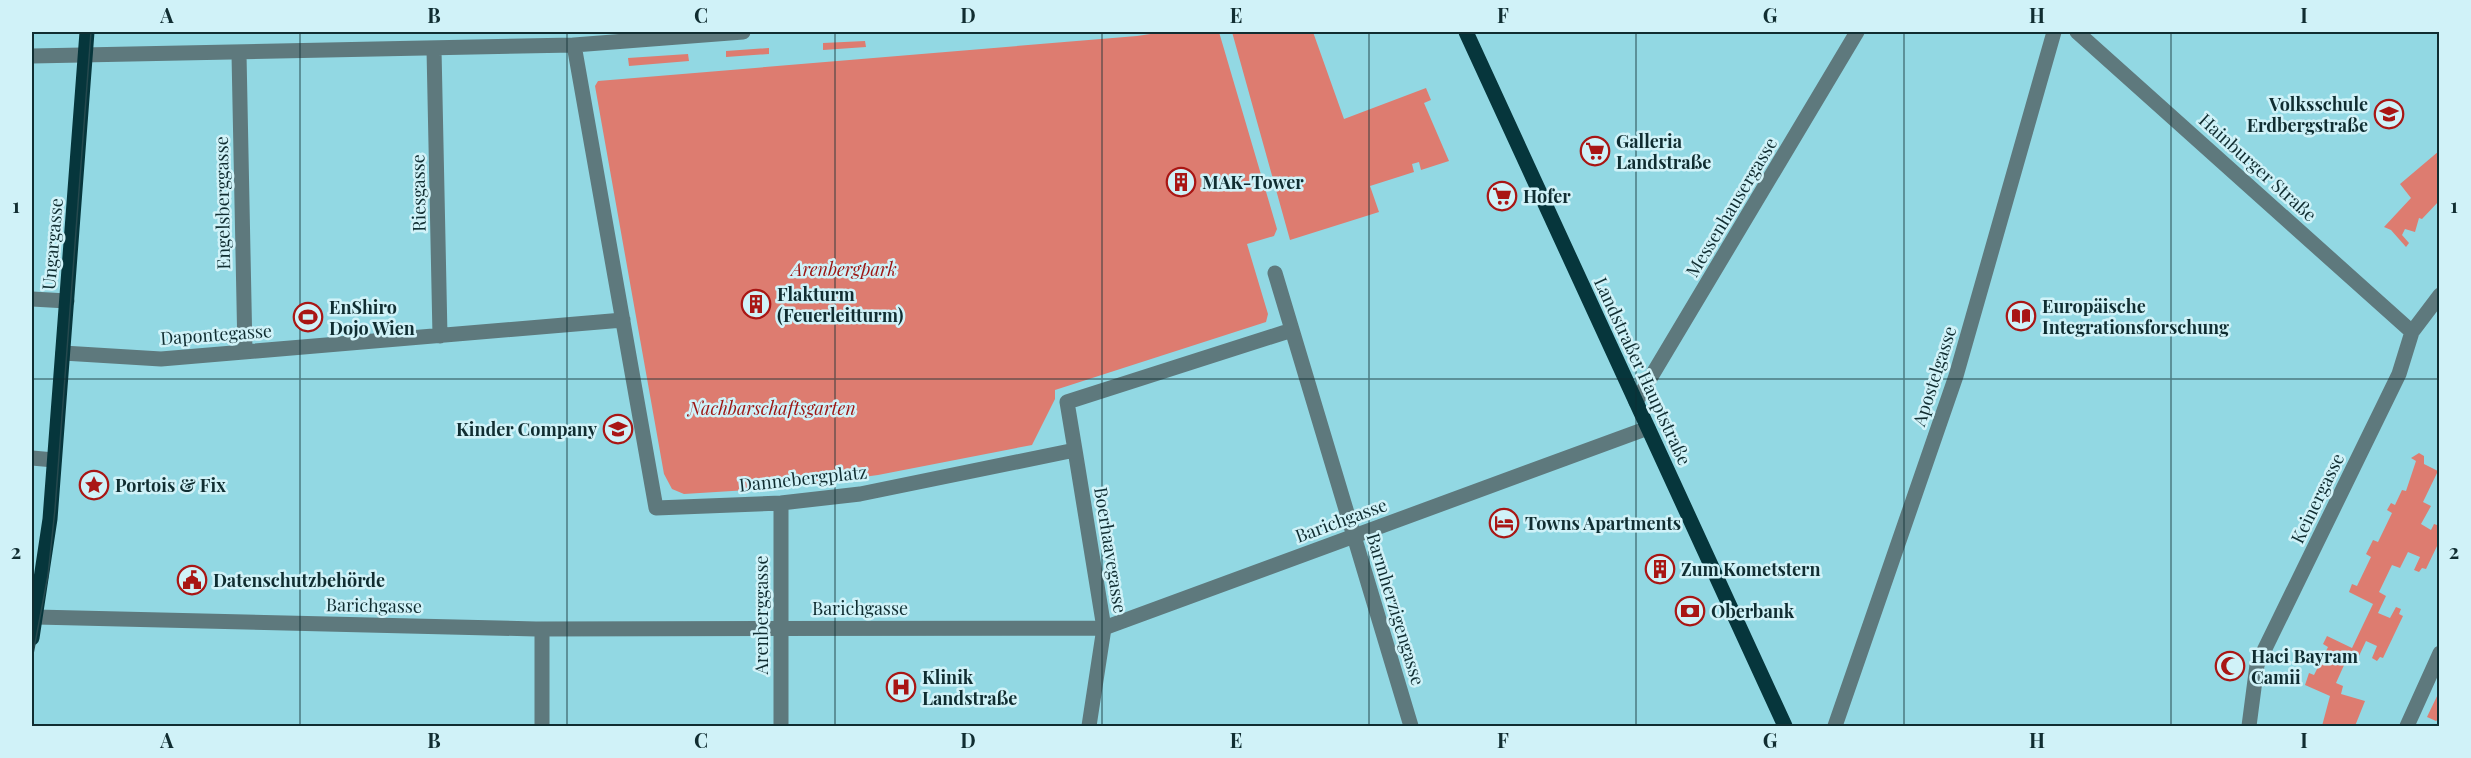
<svg xmlns="http://www.w3.org/2000/svg" width="2471" height="758" viewBox="0 0 2471 758" font-family="'Playfair Display',serif">
<rect width="100%" height="100%" fill="#92d8e3"/>
<!-- green -->
<path fill="#dd7c70" d="M 1164,32 L 1219,32 L 1277,229 L 1274,236 L 1247,244 L 1268,314 L 1266,322 L 1055,390 L 1055,399 L 1032,445 L 878,475 L 782,488 L 684,494 L 672,489 L 664,474 L 595,86 L 598,81 L 1137,36 Z
M 1232,32 L 1313,32 L 1344,119 L 1426,88 L 1431,100 L 1424,103 L 1449,161 L 1421,170 L 1419,162 L 1412,164 L 1414,172 L 1370,186 L 1379,212 L 1290,240 Z
M 865,41 L 866,47 L 823,50 L 823,43 Z
M 769,48 L 769,54 L 726,57 L 726,51 Z
M 688,54 L 689,61 L 629,66 L 628,58 Z
M 2439,151 L 2439,201 L 2422,219 L 2419,218 L 2415,232 L 2405,229 L 2402,235 L 2409,243 L 2406,247 L 2391,230 L 2384,227 L 2411,198 L 2400,184 Z
M 2419,453 L 2424,456 L 2424,464 L 2438,471 L 2423,502 L 2431,506 L 2421,524 L 2431,530 L 2434,524 L 2437,525 L 2439,522 L 2439,542 L 2426,569 L 2422,568 L 2419,572 L 2414,570 L 2420,557 L 2408,552 L 2400,568 L 2392,565 L 2379,592 L 2386,596 L 2378,613 L 2390,618 L 2396,607 L 2401,609 L 2399,614 L 2403,616 L 2383,658 L 2380,657 L 2377,661 L 2372,658 L 2377,646 L 2366,641 L 2358,658 L 2349,654 L 2336,683 L 2343,686 L 2341,694 L 2365,701 L 2355,726 L 2322,726 L 2330,696 L 2305,685 L 2309,673 L 2314,675 L 2328,647 L 2323,644 L 2327,636 L 2352,648 L 2373,604 L 2349,592 L 2352,584 L 2357,586 L 2371,557 L 2366,554 L 2373,540 L 2378,542 L 2392,513 L 2387,510 L 2391,503 L 2395,505 L 2402,490 L 2406,491 L 2416,461 L 2411,458 Z
M 2439,692 L 2439,719 L 2436,721 L 2427,717 Z"/>
<g fill="none" stroke-linecap="round" stroke-linejoin="round">
<!-- minor -->
<path stroke="#5e797d" stroke-width="15" d="M 2077,32 L 2412,332
M 574,45 L 656,508 L 781,503 L 860,494 L 1075,450 L 1067,402 L 1292,330
M 434,49 L 440,336
M 239,54 L 245,352
M 32,56 L 574,45 L 743,32
M 1275,273 L 1411,726
M 32,299 L 67,301
M 63,353 L 161,359 L 623,320
M 1636,402 L 1857,32
M 1075,450 L 1104,628 L 1089,726
M 32,458 L 54,460
M 36,617 L 536,629 L 1104,628 L 1648,428
M 542,726 L 542,629
M 781,726 L 781,503
M 1835,726 L 1956,376 L 2054,32
M 2249,726 L 2257,665 L 2399,374 L 2412,332 L 2440,295
M 2407,726 L 2440,653"/>
<!-- major -->
<path stroke="#06363c" stroke-width="15" d="M 1466,32 L 1785,726
M 32,638 L 50,519 L 87,32"/>
<!-- tram -->
<path stroke="#25494e" stroke-width="1.5" d="M 32,659 L 48,575 L 55,509 L 91,32"/>
</g>
<!-- grid -->
<path fill="none" stroke="#102d31" stroke-width="1.5" stroke-opacity="0.55" d="M 300,32 L 300,726M 567,32 L 567,726M 835,32 L 835,726M 1102,32 L 1102,726M 1369,32 L 1369,726M 1636,32 L 1636,726M 1904,32 L 1904,726M 2171,32 L 2171,726M 32,379 L 2440,379"/>
<!-- icons -->
<defs>
<g id="school-ring" transform="scale(1.5)"><circle r="9.5" fill="#d0f2f8" stroke="#a91614" stroke-width="1.5"/><path d="M0-5L7-2L0 1L-7-2ZM-4 1L0 2.5L4 1V4Q0 6-4 4Z" fill="#a91614"/></g>
<g id="supermarket-ring" transform="scale(1.5)"><circle r="9.5" fill="#d0f2f8" stroke="#a91614" stroke-width="1.5"/><path d="M-6-5.5h2.5l.6 2H6L4.5 2H-2.5L-4.4-4H-6ZM-1.5 3.2a1.3 1.3 0 1 0 .1 0ZM3 3.2a1.3 1.3 0 1 0 .1 0Z" fill="#a91614"/></g>
<g id="building-ring" transform="scale(1.5)"><circle r="9.5" fill="#d0f2f8" stroke="#a91614" stroke-width="1.5"/><path d="M-4-6H4V6H1V3H-1V6H-4ZM-2.5-4.3h1.7v1.8h-1.7ZM.8-4.3h1.7v1.8H.8ZM-2.5-1h1.7V.8h-1.7ZM.8-1h1.7V.8H.8Z" fill="#a91614"/></g>
<g id="library-ring" transform="scale(1.5)"><circle r="9.5" fill="#d0f2f8" stroke="#a91614" stroke-width="1.5"/><path d="M-6-4Q-3-5.5-.7-3.5V5Q-3 3-6 4ZM6-4Q3-5.5 .7-3.5V5Q3 3 6 4Z" fill="#a91614"/></g>
<g id="stadium-ring" transform="scale(1.5)"><circle r="9.5" fill="#d0f2f8" stroke="#a91614" stroke-width="1.5"/><path d="M0-5a6.5 5 0 1 0 0 10a6.5 5 0 1 0 0-10ZM-3.5-1.8h7v3.6h-7Z" fill="#a91614"/></g>
<g id="sight-ring" transform="scale(1.5)"><circle r="9.5" fill="#d0f2f8" stroke="#a91614" stroke-width="1.5"/><path d="M0-6L1.8-2.2L6-1.7L2.9 1.2L3.7 5.4L0 3.3L-3.7 5.4L-2.9 1.2L-6-1.7L-1.8-2.2Z" fill="#a91614"/></g>
<g id="hotel-ring" transform="scale(1.5)"><circle r="9.5" fill="#d0f2f8" stroke="#a91614" stroke-width="1.5"/><path d="M-6-4.5h1.5V1H6V5H4.5V3h-9V5H-6ZM-4 0a1.8 1.8 0 1 1 3.6 0ZM.5 0V-2.5h3Q6-2.5 6 0Z" fill="#a91614"/></g>
<g id="civic-ring" transform="scale(1.5)"><circle r="9.5" fill="#d0f2f8" stroke="#a91614" stroke-width="1.5"/><path d="M-.6-6.5H3V-4.5H.6V-3L4-1V1h2V6H-6V1h2V-1L-.6-3ZM-1.2 2.5V6h2.4V2.5Z" fill="#a91614"/></g>
<g id="bank-ring" transform="scale(1.5)"><circle r="9.5" fill="#d0f2f8" stroke="#a91614" stroke-width="1.5"/><path d="M-6-4H6V4H-6ZM0-2.3a2.3 2.3 0 1 0 0 4.6a2.3 2.3 0 1 0 0-4.6Z" fill="#a91614"/></g>
<g id="mosque-ring" transform="scale(1.5)"><circle r="9.5" fill="#d0f2f8" stroke="#a91614" stroke-width="1.5"/><path d="M3.5-4.9A6 6 0 1 0 3.5 4.9A5 5 0 1 1 3.5-4.9Z" fill="#a91614"/></g>
<g id="hospital-ring" transform="scale(1.5)"><circle r="9.5" fill="#d0f2f8" stroke="#a91614" stroke-width="1.5"/><path d="M-5-5h3v3.5h4V-5h3V5h-3V1.5h-4V5h-3Z" fill="#a91614"/></g>
</defs>
<g fill-rule="evenodd">
<use href="#school-ring" x="2389" y="114"/>
<use href="#supermarket-ring" x="1595" y="151"/>
<use href="#building-ring" x="1181" y="182"/>
<use href="#supermarket-ring" x="1502" y="196"/>
<use href="#building-ring" x="756" y="304"/>
<use href="#library-ring" x="2021" y="316"/>
<use href="#stadium-ring" x="308" y="317"/>
<use href="#school-ring" x="618" y="429"/>
<use href="#sight-ring" x="94" y="485"/>
<use href="#hotel-ring" x="1504" y="523"/>
<use href="#building-ring" x="1660" y="569"/>
<use href="#civic-ring" x="192" y="580"/>
<use href="#bank-ring" x="1690" y="611"/>
<use href="#mosque-ring" x="2230" y="666"/>
<use href="#hospital-ring" x="901" y="687"/>
</g>
<g text-anchor="middle" dominant-baseline="central" stroke-width="5" stroke-linejoin="round" paint-order="stroke">
<!-- poi labels -->
<g font-size="18" font-weight="bold" fill="#102d31" stroke="#d0f2f8" text-anchor="start">
<text x="2368" y="104" text-anchor="end">Volksschule<tspan x="2368" dy="21">Erdbergstraße</tspan></text>
<text x="1616" y="141">Galleria<tspan x="1616" dy="21">Landstraße</tspan></text>
<text x="1202" y="182">MAK-Tower</text>
<text x="1523" y="196">Hofer</text>
<text x="777" y="294">Flakturm<tspan x="777" dy="21">(Feuerleitturm)</tspan></text>
<text x="2042" y="306">Europäische<tspan x="2042" dy="21">Integrationsforschung</tspan></text>
<text x="329" y="307">EnShiro<tspan x="329" dy="21">Dojo Wien</tspan></text>
<text x="597" y="429" text-anchor="end">Kinder Company</text>
<text x="115" y="485">Portois &amp; Fix</text>
<text x="1525" y="523">Towns Apartments</text>
<text x="1681" y="569">Zum Kometstern</text>
<text x="213" y="580">Datenschutzbehörde</text>
<text x="1711" y="611">Oberbank</text>
<text x="2251" y="656">Haci Bayram<tspan x="2251" dy="21">Camii</tspan></text>
<text x="922" y="677">Klinik<tspan x="922" dy="21">Landstraße</tspan></text>
</g>
<!-- street labels -->
<g font-size="18" fill="#102d31" stroke="#d0f2f8">
<text transform="translate(2258 167) rotate(42)">Hainburger Straße</text>
<text transform="translate(418 193) rotate(-91)">Riesgasse</text>
<text transform="translate(222 203) rotate(-91)">Engelsberggasse</text>
<text transform="translate(1731 207) rotate(-59)">Messenhausergasse</text>
<text transform="translate(52 244) rotate(-85)">Ungargasse</text>
<text transform="translate(216 334) rotate(-4)">Dapontegasse</text>
<text transform="translate(1643 371) rotate(65)">Landstraßer Hauptstraße</text>
<text transform="translate(1934 376) rotate(-72)">Apostelgasse</text>
<text transform="translate(803 478) rotate(-6)">Dannebergplatz</text>
<text transform="translate(2317 498) rotate(-64)">Keinergasse</text>
<text transform="translate(1341 520) rotate(-20)">Barichgasse</text>
<text transform="translate(1111 550) rotate(81)">Boerhaavegasse</text>
<text transform="translate(374 605) rotate(1)">Barichgasse</text>
<text x="860" y="608">Barichgasse</text>
<text transform="translate(1396 609) rotate(73)">Barmherzigengasse</text>
<text transform="translate(761 615) rotate(-90)">Arenberggasse</text>
</g>
<!-- park labels -->
<g font-size="18" font-style="italic" fill="#9c1512" stroke="#d0f2f8">
<text x="844" y="269">Arenbergpark</text>
<text x="772" y="408">Nachbarschaftsgarten</text>
</g>
</g>
<!-- border -->
<rect width="2471" height="758" fill="none" stroke="#d0f2f8" stroke-width="66"/>
<rect x="33" y="33" width="2405" height="692" fill="none" stroke="#102d31" stroke-width="2"/>
<g font-size="20" text-anchor="middle" font-weight="bold" fill="#102d31">
<text x="167" y="23">A</text>
<text x="434" y="23">B</text>
<text x="701" y="23">C</text>
<text x="968" y="23">D</text>
<text x="1236" y="23">E</text>
<text x="1503" y="23">F</text>
<text x="1770" y="23">G</text>
<text x="2037" y="23">H</text>
<text x="2304" y="23">I</text>
<text x="16" y="213">1</text>
<text x="2454" y="213">1</text>
<text x="16" y="559">2</text>
<text x="2454" y="559">2</text>
<text x="167" y="748">A</text>
<text x="434" y="748">B</text>
<text x="701" y="748">C</text>
<text x="968" y="748">D</text>
<text x="1236" y="748">E</text>
<text x="1503" y="748">F</text>
<text x="1770" y="748">G</text>
<text x="2037" y="748">H</text>
<text x="2304" y="748">I</text>
</g>
</svg>
